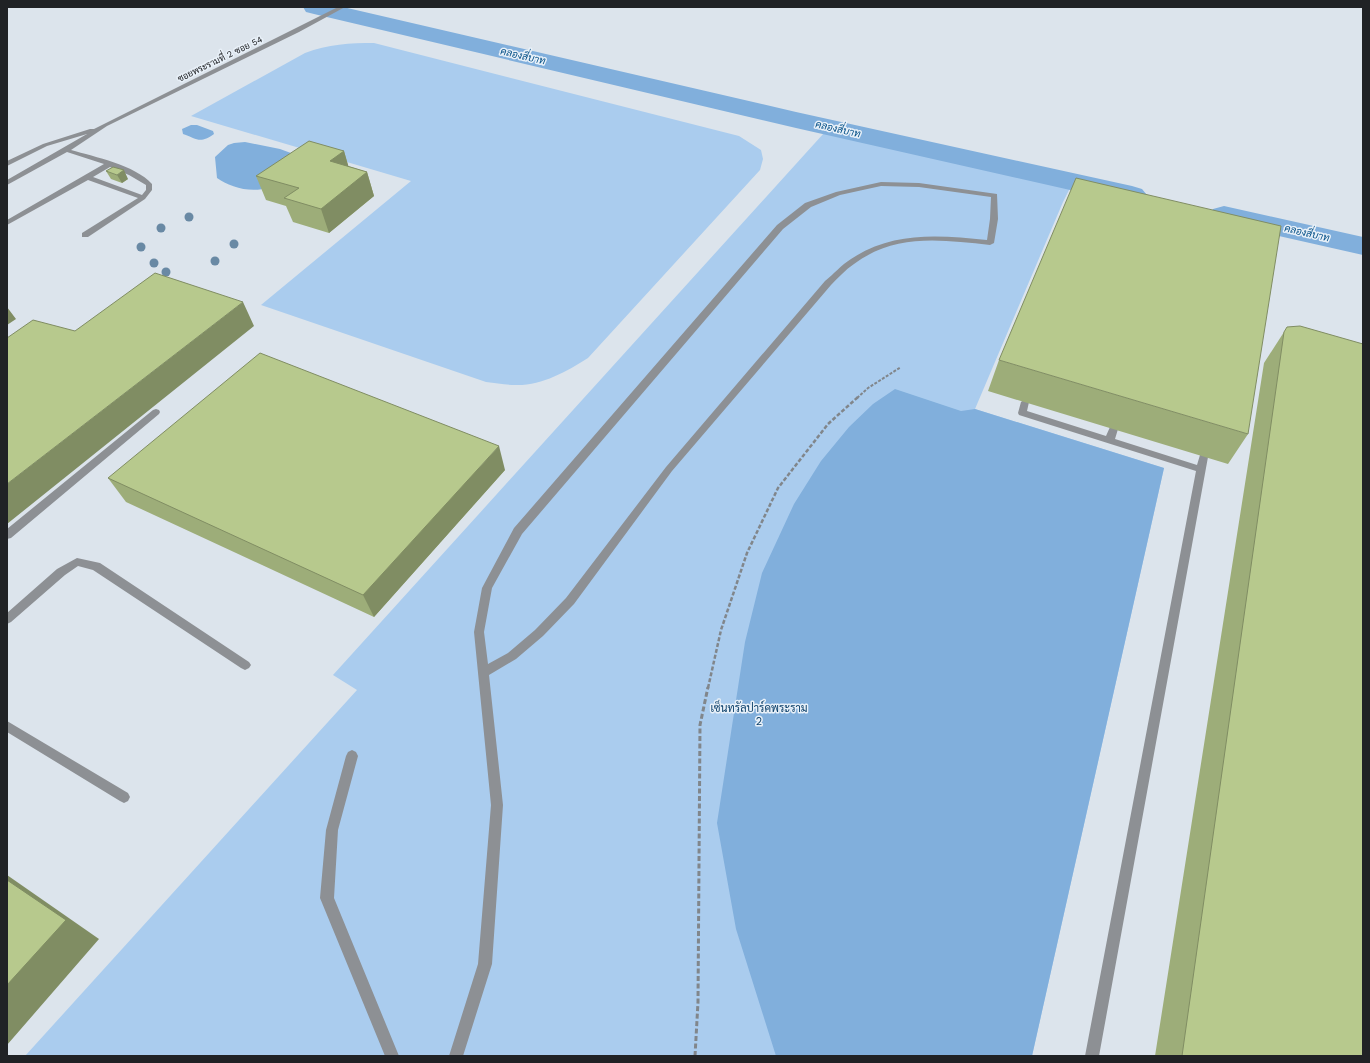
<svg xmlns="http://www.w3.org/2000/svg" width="1370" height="1063" viewBox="0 0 1370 1063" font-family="'Work Sans',Sarabun,sans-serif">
<rect width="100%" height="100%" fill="#dce4ec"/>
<!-- green -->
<path fill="#ace" d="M 374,43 L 739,136 L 761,150 L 763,159 L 760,170 L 588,358 C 566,372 541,386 515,385 C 505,385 496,383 486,382 L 261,305 L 411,181 L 191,116 L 305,53 C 328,44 350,43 374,43 Z
M 824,133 L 1070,188 L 1063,202 L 975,409 L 1164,468 L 1032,1056 L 25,1056 L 357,690 L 333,675 Z"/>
<!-- water -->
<path fill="#81afdc" d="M 191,125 L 197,125 L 213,131 L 214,134 C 200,144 197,139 183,134 L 182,129 Z
M 245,142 L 280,149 L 299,156 C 293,162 274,185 268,187 C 253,194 229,187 217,178 L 215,157 L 228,145 L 234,143 Z
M 895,389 L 961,411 L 975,409 L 1164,468 L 1032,1056 L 776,1056 L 736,929 L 717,823 L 745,642 L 762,573 L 794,504 L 821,461 L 849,427 L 873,404 Z"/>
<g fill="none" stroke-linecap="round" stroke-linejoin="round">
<!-- canal -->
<path fill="#81afdc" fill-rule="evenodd" d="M 303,7 L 343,7 L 796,112 L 1132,186 L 1142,189 L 1147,195 L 1142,201 L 1132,204 L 796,128 L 314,14 L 306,12 Z
M 1224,206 L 1363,237 L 1363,255 L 1213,221 L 1209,215 L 1213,209 Z"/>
<!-- path-far2 -->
<path stroke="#81868b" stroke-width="2" stroke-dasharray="3 1.5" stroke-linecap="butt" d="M 857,398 L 868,388 L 901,367"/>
<!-- path-far1 -->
<path stroke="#81868b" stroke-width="2.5" stroke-dasharray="4 2" stroke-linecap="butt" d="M 708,688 L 721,630 L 747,553 L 778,488 L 828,424 L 858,397"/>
<!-- path -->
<path stroke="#81868b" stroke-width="3" stroke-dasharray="5 2.5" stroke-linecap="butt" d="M 695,1056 L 698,1002 L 700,725 L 708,687"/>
<!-- minor -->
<path fill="#8d9094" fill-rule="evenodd" d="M 338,7 L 345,7 L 299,32 L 107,126 L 71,150 C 95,157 135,165 152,184 L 152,190 L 145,199 L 88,237 L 82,237 L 82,233 L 138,198 L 88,180 L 7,225 L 7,220 L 104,164 L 67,152 L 7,185 L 7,180 L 87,134 L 47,146 L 7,166 L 7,161 L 43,144 L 90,129 L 94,129 ZM 110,167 L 129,175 L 146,185 L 146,190 L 142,195 L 93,177 Z
M 881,182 L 919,183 L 997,194 L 998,219 L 994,243 L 990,245 C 941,240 896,233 854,264 C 845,270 838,278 831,285 L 672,471 L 574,604 L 543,636 L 516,659 L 489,675 L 503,805 L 492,964 L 463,1056 L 449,1056 L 478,964 L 491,805 L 474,632 L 482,588 L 514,528 L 777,225 L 805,203 L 836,192 ZM 881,186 L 919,187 L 991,197 L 990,219 L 987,240 C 939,235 893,231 851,259 C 841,265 834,274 825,281 L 666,467 L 566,598 L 535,630 L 508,653 L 488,664 L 484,632 L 492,588 L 522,534 L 783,229 L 811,207 L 840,195 Z
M 1025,399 L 1029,402 L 1027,411 L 1106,436 L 1110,427 L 1116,427 L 1118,429 L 1115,439 L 1197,465 L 1200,455 L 1203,454 L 1208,457 L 1099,1056 L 1085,1056 L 1196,471 L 1019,415 L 1018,413 L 1021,402 Z
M 156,409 L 159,410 L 160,412 L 159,414 L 11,538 L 7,539 L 7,529 L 153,410 Z
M 77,558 L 100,563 L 249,662 L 251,665 L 249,668 L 245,670 L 241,668 L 93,570 L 78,566 L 65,575 L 11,622 L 7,624 L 7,613 L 57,569 Z
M 7,721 L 128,793 L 130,797 L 128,801 L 124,803 L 120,801 L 7,732 Z
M 352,750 L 356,752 L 358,756 L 338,830 L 334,898 L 399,1056 L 385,1056 L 320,898 L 326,830 L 346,756 L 348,752 Z"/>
</g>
<!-- trees -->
<g fill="#6989a4">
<circle cx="189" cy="217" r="4.5"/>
<circle cx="161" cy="228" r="4.5"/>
<circle cx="234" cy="244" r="4.5"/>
<circle cx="141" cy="247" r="4.5"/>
<circle cx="215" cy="261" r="4.5"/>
<circle cx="154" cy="263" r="4.5"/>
<circle cx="166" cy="272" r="4.5"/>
</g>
<!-- wall -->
<path fill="#9dad79" d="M 344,151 L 348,166 L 367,172 L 374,196 L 329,233 L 293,222 L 286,206 L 266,200 L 256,176 Z
M 106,171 L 128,179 L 122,183 L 111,179 Z
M 1284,332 L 1363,1056 L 1155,1056 L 1264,363 Z
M 999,360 L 1248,434 L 1228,464 L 988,391 Z
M 505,470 L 374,617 L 126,502 L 108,478 Z"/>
<!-- shaded-wall -->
<path fill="#808d63" d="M 344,151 L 351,175 L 330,161 Z
M 124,170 L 128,179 L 122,183 L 117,175 Z
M 367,172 L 374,196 L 329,233 L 321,209 Z
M 243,302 L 254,326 L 7,524 L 7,484 Z
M 7,307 L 16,319 L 7,325 Z
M 499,446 L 505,470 L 374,617 L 363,595 Z
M 7,875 L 99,939 L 7,1045 Z"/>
<!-- building -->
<path fill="#b7c98d" stroke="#808d63" d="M 309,141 L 344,151 L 330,161 L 367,172 L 321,209 L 284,198 L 299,188 L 256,176 Z
M 113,167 L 124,170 L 117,175 L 106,171 Z
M 1076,178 L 1281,226 L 1248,434 L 999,360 Z
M 155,273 L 243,302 L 7,484 L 7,338 L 33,320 L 75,331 Z
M 1300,326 L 1363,344 L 1363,1056 L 1182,1056 L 1284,332 L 1287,327 Z
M 260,353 L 499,446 L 363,595 L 108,478 Z
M 7,880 L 66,920 L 7,985 Z"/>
<g text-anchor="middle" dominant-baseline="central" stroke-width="3" stroke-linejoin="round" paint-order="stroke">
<!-- far-street labels -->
<g font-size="9" fill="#202225" stroke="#e9f1f9">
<text transform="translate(220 59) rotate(-26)">ซอยพระรามที่ 2 ซอย 54</text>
</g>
<!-- far-water labels -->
<g font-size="10" font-style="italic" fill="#065188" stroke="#e9f1f9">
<text transform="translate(523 56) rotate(13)">คลองสี่บาท</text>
<text transform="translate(838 129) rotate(13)">คลองสี่บาท</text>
<text transform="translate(1307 233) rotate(13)">คลองสี่บาท</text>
</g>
<!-- park labels -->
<g font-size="11" fill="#0b3f69" stroke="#e9f1f9">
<text x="759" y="708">เซ็นทรัลปาร์คพระราม<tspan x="759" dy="13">2</tspan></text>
</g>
</g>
<!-- border -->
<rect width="1370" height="1063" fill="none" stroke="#202225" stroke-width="16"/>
</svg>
